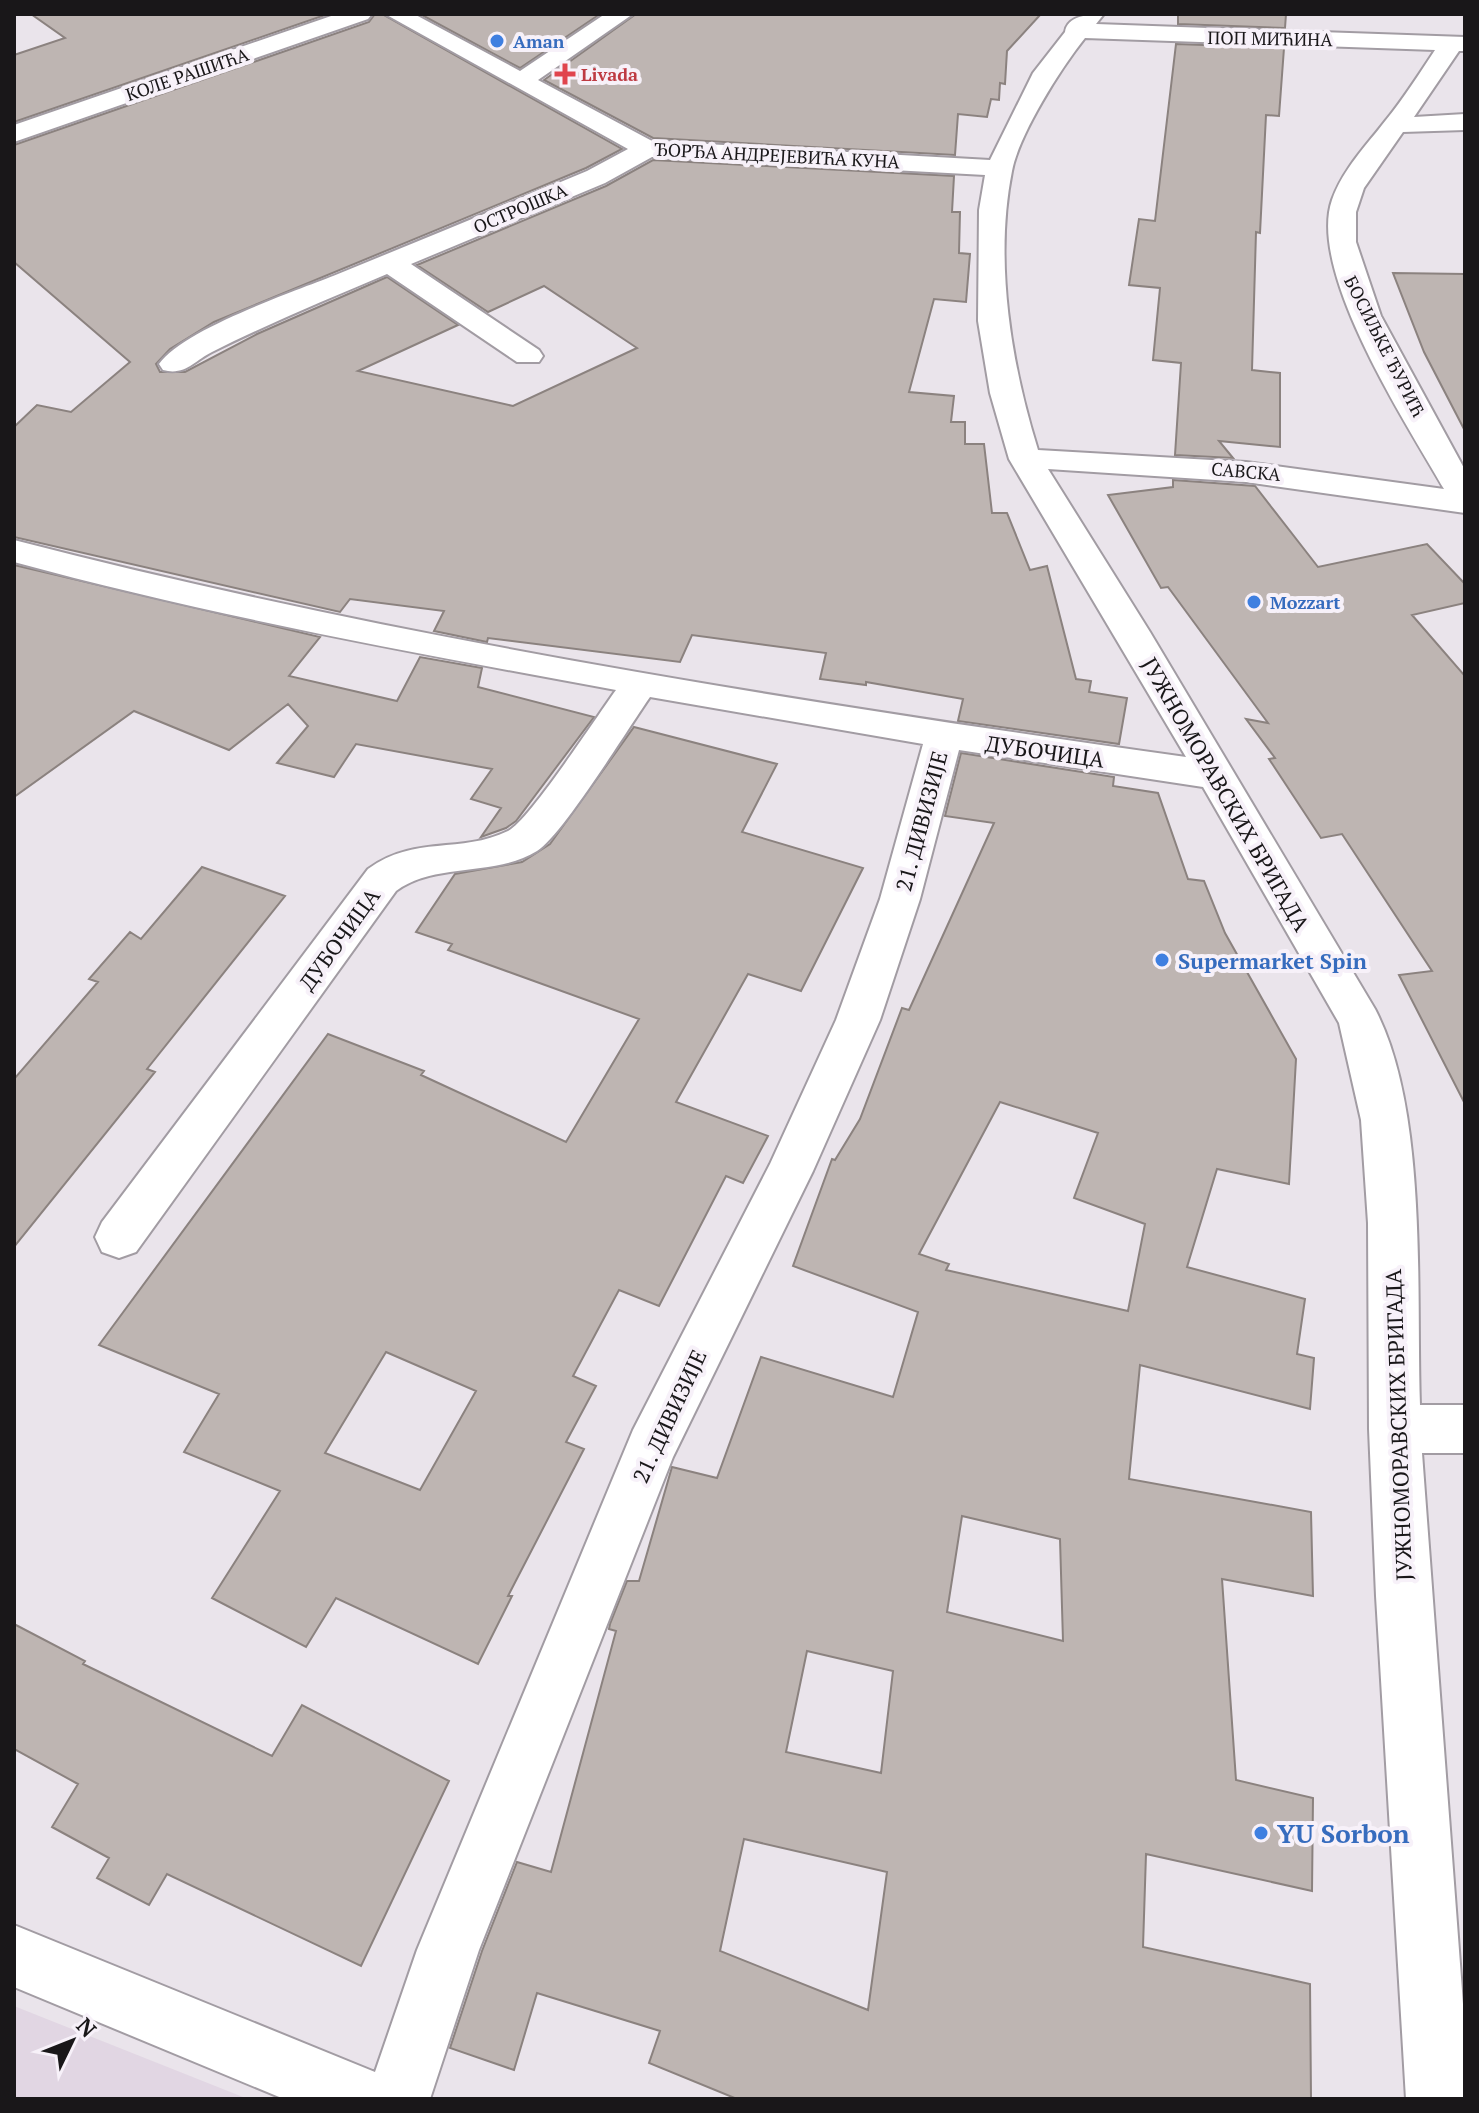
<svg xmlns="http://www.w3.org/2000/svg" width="1479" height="2113" viewBox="0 0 1479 2113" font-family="'PT Serif',serif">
<rect width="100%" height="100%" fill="#eae4eb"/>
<!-- built -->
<path fill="#e1d6e3" d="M 14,2006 L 248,2099 L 14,2099 Z"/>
<!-- building -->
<path fill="#beb5b2" stroke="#8b827f" stroke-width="2" fill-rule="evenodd" d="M 31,14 L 328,14 L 14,122 L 14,55 L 65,38 Z
M 375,14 L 382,14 L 622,149 L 586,168 L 214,322 L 170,349 L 156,364 L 160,372 L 185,372 L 257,334 L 387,277 L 458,325 L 358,371 L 513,406 L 637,348 L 544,286 L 488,312 L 417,265 L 606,186 L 653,160 L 954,176 L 952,212 L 960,212 L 959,253 L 970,254 L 966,302 L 934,299 L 909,392 L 954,396 L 951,422 L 965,422 L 965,444 L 984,444 L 992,513 L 1007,513 L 1030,570 L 1047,566 L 1076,679 L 1091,681 L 1089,692 L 1127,698 L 1119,744 L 958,721 L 963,699 L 866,682 L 866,685 L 820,679 L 826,653 L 692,635 L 680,662 L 488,638 L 487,642 L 434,631 L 444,611 L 350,599 L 340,612 L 14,537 L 14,427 L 37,405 L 71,412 L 130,362 L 14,262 L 14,145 L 369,22 Z
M 420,14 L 600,14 L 520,68 Z
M 636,14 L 1041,14 L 1007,51 L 1005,84 L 1000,83 L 999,100 L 991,99 L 987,117 L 958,114 L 955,155 L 653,138 L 544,80 Z
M 1178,14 L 1286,14 L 1285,28 L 1178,24 Z
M 1176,44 L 1284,48 L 1279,116 L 1266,115 L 1260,233 L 1256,232 L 1252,370 L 1280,373 L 1280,447 L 1219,441 L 1233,458 L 1175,455 L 1181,363 L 1153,360 L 1160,288 L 1129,285 L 1139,219 L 1155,221 Z
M 1393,273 L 1465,274 L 1465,431 L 1424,352 Z
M 1173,480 L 1255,486 L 1318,567 L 1427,544 L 1465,584 L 1465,603 L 1412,615 L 1465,676 L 1465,1104 L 1399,975 L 1432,971 L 1342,834 L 1321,838 L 1269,759 L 1275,758 L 1246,719 L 1268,723 L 1168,587 L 1161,588 L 1108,495 L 1173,487 Z
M 14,565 L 320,637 L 289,676 L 397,701 L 420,657 L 482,668 L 478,687 L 594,717 L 516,821 L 506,828 L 481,837 L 501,808 L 471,799 L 492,769 L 356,744 L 334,777 L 277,763 L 308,726 L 288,704 L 229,750 L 134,711 L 14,797 Z
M 634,727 L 777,764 L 742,832 L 863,868 L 801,991 L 748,974 L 676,1102 L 768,1136 L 743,1183 L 726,1176 L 659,1306 L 619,1290 L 573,1376 L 596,1386 L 566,1442 L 584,1449 L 508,1596 L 512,1596 L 478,1664 L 336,1598 L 306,1647 L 212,1598 L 280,1491 L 184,1452 L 219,1394 L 99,1345 L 328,1034 L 424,1071 L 421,1075 L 566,1142 L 639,1019 L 448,950 L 452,944 L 416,932 L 455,874 L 522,862 L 550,844 ZM 386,1352 L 476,1391 L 420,1490 L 325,1453 Z
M 961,753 L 1114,777 L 1113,786 L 1158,793 L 1188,879 L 1204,881 L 1225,933 L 1296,1059 L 1289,1184 L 1217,1169 L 1187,1267 L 1305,1299 L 1297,1354 L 1314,1358 L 1310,1409 L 1140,1365 L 1129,1479 L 1311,1512 L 1313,1596 L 1222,1579 L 1236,1780 L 1313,1798 L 1312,1891 L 1146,1854 L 1143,1947 L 1310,1984 L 1311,2099 L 737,2099 L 649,2063 L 660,2031 L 537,1993 L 514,2070 L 450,2048 L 482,1951 L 517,1862 L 551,1872 L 616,1631 L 609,1629 L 610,1624 L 627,1581 L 639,1581 L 672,1467 L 717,1478 L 761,1357 L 893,1397 L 918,1312 L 793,1266 L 832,1159 L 835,1160 L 860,1119 L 902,1008 L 909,1010 L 994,823 L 945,816 ZM 1000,1102 L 1098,1133 L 1074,1198 L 1145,1224 L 1128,1311 L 946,1270 L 949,1264 L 919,1254 ZM 962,1516 L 1060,1539 L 1063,1641 L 947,1612 ZM 807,1651 L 893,1671 L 881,1773 L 786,1752 ZM 744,1839 L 887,1872 L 868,2010 L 720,1951 Z
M 202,867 L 285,896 L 147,1069 L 155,1072 L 14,1247 L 14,1079 L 98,982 L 89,979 L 130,932 L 141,939 Z
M 14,1624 L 85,1661 L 83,1664 L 272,1756 L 302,1705 L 449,1781 L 361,1966 L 167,1874 L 149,1905 L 97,1878 L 109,1858 L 52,1827 L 78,1784 L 14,1749 Z"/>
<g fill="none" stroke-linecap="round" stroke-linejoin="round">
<!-- minor casing -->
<g stroke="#a29ca3" stroke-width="4">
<path id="minor" d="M 337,14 L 372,14 L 368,19 L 14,142 L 14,125 Z
M 385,14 L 414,14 L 520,71 L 605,14 L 633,14 L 538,80 L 652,141 L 990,160 L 1033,73 L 1065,32 C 1067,16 1088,14 1104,14 L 1096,24 L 1465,37 L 1465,51 L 1459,51 L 1414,117 L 1465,114 L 1465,130 L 1403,132 L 1364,188 L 1356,212 L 1356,242 L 1381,316 L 1465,470 L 1465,513 L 1246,482 L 1048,469 L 1150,632 L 1375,1009 C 1428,1110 1416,1290 1420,1405 L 1465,1405 L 1465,1453 L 1422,1453 L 1465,2031 L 1465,2099 L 1406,2099 L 1376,1596 L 1369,1429 L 1368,1223 L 1361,1120 L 1339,1023 L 1203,787 L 959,750 L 920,899 L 880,1020 L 813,1171 L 673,1457 L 479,1950 L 430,2099 L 284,2099 L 14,1987 L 14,1925 L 375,2072 L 417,1950 L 633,1430 L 770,1164 L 836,1020 L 880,899 L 923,744 L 650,697 C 629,727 562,836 537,851 C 496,877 434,862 396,891 L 136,1252 L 119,1258 L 102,1252 L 95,1237 L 102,1222 L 368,869 C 414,835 461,854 508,831 C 529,821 597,716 616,690 C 414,653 212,616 14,562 L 14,540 C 396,639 796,702 1186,757 L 1009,459 L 990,393 L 978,321 L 979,210 L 985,175 L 652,157 L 605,183 L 411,264 L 539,350 L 543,356 L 539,362 L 517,362 L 387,274 C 328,299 270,323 212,352 C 194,361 185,376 163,370 L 159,364 C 183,329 296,291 338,274 C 421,240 504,206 587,171 L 628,149 ZM 1085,38 L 1435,50 C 1419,74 1404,98 1386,120 C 1366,146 1343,169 1332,200 C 1307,272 1408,426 1444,489 L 1246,462 L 1038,450 C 1011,364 994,261 1012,171 C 1019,134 1061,68 1085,38 Z"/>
</g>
<!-- minor -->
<use href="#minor" fill="#fff" fill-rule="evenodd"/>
</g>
<!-- markers -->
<g fill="#3f7fe0" stroke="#f7f1f9" stroke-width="3">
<circle cx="497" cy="41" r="8"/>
<circle cx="1254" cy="602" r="8"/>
<circle cx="1162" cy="960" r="8"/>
<circle cx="1261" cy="1833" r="8"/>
</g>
<path fill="#e0444e" stroke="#f7f1f9" stroke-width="3" d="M561 62h8v8h8v8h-8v8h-8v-8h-8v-8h8z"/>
<g text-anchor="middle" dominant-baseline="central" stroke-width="8" stroke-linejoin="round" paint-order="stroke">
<!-- far-street labels -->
<g font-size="18" fill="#191719" stroke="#f7f1f9">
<text transform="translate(1270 38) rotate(1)">ПОП МИЋИНА</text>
<text transform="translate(187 74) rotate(-19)">КОЛЕ РАШИЋА</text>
<text transform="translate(777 155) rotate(3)">ЂОРЂА АНДРЕЈЕВИЋА КУНА</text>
<text transform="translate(520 208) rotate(-23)">ОСТРОШКА</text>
<text transform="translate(1385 346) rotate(63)">БОСИЉКЕ ЂУРИЋ</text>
<text transform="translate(1246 471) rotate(5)">САВСКА</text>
</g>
<!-- far-shop labels -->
<g font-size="18" font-weight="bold" fill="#366cbe" stroke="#f7f1f9" text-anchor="start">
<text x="513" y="41">Aman</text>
<text x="1270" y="602">Mozzart</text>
</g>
<!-- far-health labels -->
<g font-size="18" font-weight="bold" fill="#be3a42" stroke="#f7f1f9" text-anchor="start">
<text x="581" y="74">Livada</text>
</g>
<!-- street labels -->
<g font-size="22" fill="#191719" stroke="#f7f1f9">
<text transform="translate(1045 751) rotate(8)">ДУБОЧИЦА</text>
<text transform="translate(1226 794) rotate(60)">ЈУЖНОМОРАВСКИХ БРИГАДА</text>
<text transform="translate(921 821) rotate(-75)">21. ДИВИЗИЈЕ</text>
<text transform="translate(339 939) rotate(-54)">ДУБОЧИЦА</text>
<text transform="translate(669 1416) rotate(-65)">21. ДИВИЗИЈЕ</text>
<text transform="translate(1398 1425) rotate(-92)">ЈУЖНОМОРАВСКИХ БРИГАДА</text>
</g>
<!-- shop labels -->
<g font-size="22" font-weight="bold" fill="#366cbe" stroke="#f7f1f9" text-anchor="start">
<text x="1178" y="960">Supermarket Spin</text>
</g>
<!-- near-shop labels -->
<g font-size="26" font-weight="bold" fill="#366cbe" stroke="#f7f1f9" text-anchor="start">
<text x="1277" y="1833">YU Sorbon</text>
</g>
</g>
<!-- border -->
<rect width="1479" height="2113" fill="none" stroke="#191719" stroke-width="32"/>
<!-- north arrow -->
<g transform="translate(72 2041) rotate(47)" stroke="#f7f1f9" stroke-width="6" paint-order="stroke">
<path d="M0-6L14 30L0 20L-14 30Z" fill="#191719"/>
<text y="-12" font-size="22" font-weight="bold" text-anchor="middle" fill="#191719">N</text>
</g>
</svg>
